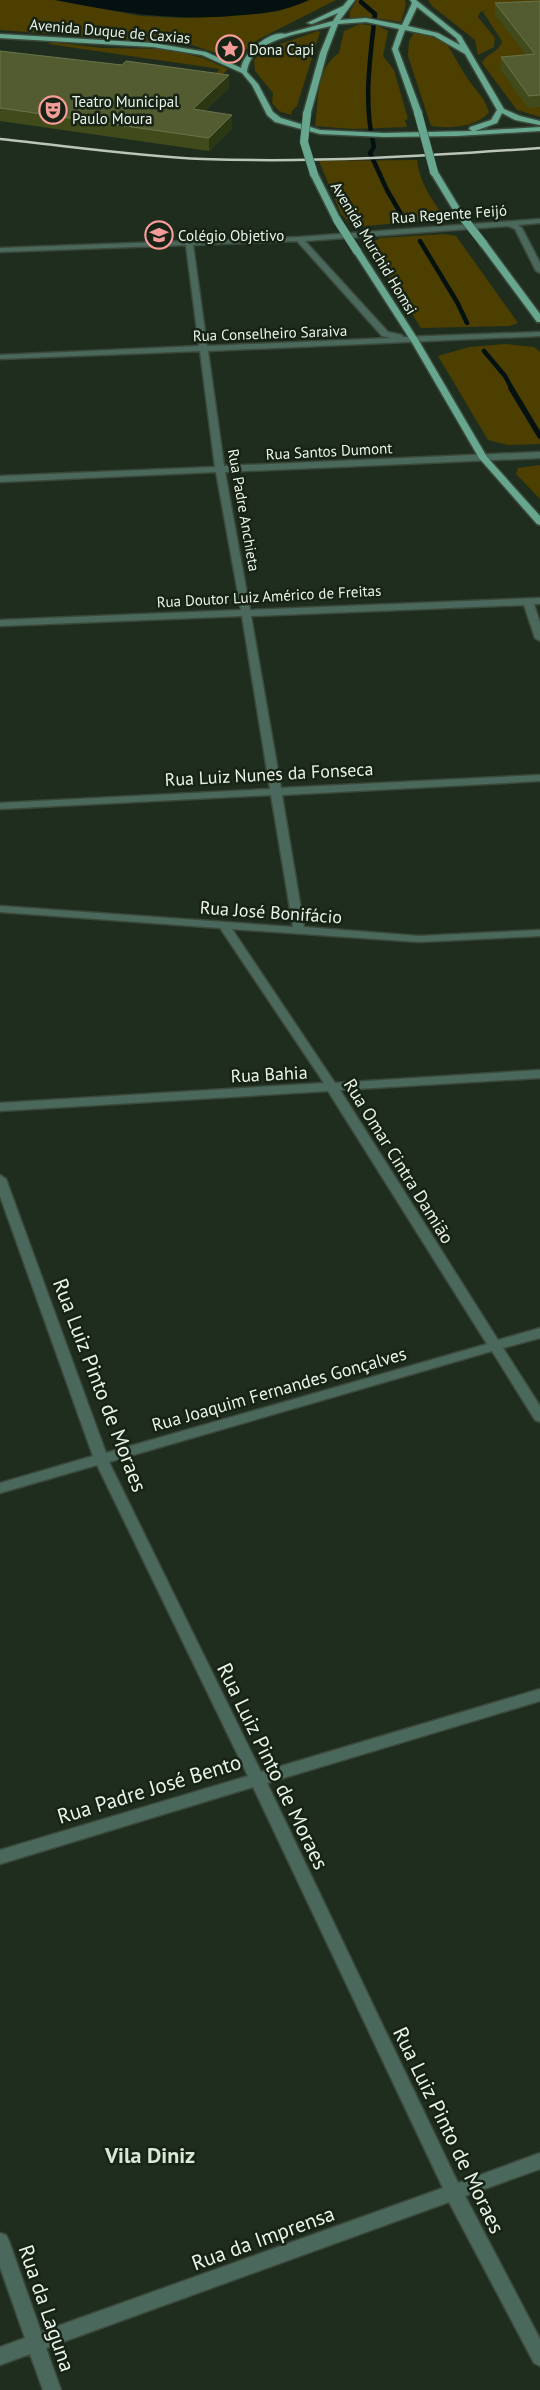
<svg xmlns="http://www.w3.org/2000/svg" width="540" height="2390" viewBox="0 0 540 2390" font-family="'PT Sans',sans-serif">
<rect width="100%" height="100%" fill="#1f2d1f"/>
<!-- green -->
<path fill="#4c3f00" d="M 0,0 L 55,0 L 141,16 L 185,18 L 258,14 L 279,11 L 309,0 L 336,0 L 259,39 L 234,59 L 189,44 L 0,30 Z
M 357,0 L 405,0 L 406,5 L 401,22 L 369,17 L 350,18 L 350,11 Z
M 428,0 L 540,0 L 540,117 L 517,110 L 482,63 C 487,52 499,53 502,41 L 483,12 L 488,10 L 480,12 L 478,17 L 495,38 L 494,47 L 478,55 L 475,40 L 432,6 Z
M 360,24 L 378,26 L 388,31 L 383,56 L 394,70 L 408,119 L 405,120 L 407,127 L 353,129 L 315,126 C 319,102 315,69 339,53 L 344,31 Z
M 318,31 L 320,32 L 297,106 L 292,111 L 291,115 L 279,111 L 272,103 L 273,93 L 255,71 L 254,60 L 264,50 L 271,47 Z
M 414,32 L 432,35 L 447,44 L 467,78 L 484,100 L 489,112 C 478,127 449,129 431,126 L 408,56 L 409,41 Z
M 52,42 L 102,48 L 167,49 L 203,58 L 228,69 L 223,74 L 216,73 L 220,69 L 48,44 Z
M 417,160 C 420,184 432,200 446,219 L 354,227 L 341,214 L 319,161 Z
M 445,234 L 456,236 L 518,323 L 509,326 L 421,328 L 368,245 L 380,238 Z
M 505,344 L 534,347 L 540,352 L 540,444 L 508,445 L 488,440 L 438,356 L 469,347 Z
M 540,465 L 540,499 L 516,474 L 518,468 Z"/>
<!-- water -->
<path fill="#051110" d="M 55,0 L 309,0 C 284,12 258,14 231,16 C 169,21 116,12 55,0 Z"/>
<g fill="none" stroke-linecap="round" stroke-linejoin="round">
<!-- stream-far1 -->
<path stroke="#051110" stroke-width="4.5" d="M 361,2 L 375,14 C 370,59 363,102 374,147 L 370,153 L 387,190 L 405,221
M 420,241 L 457,302 L 467,323
M 484,351 L 505,376 L 512,389"/>
<!-- stream -->
<path stroke="#051110" stroke-width="5.5" d="M 511,388 L 540,436"/>
<!-- minor casing -->
<g stroke="#3b493b" stroke-width="3">
<path id="minor" d="M 540,219 L 540,223 L 518,225 L 522,228 L 540,263 L 540,273 L 536,271 L 515,229 L 508,226 L 305,241 L 388,332 L 402,335 L 403,337 L 540,332 L 540,336 L 208,351 L 224,466 L 540,452 L 540,458 L 225,472 L 250,610 L 540,598 L 540,604 L 534,604 L 540,623 L 540,641 L 535,638 L 524,605 L 251,616 L 281,788 L 540,775 L 540,781 L 282,795 L 304,927 L 419,936 L 540,930 L 540,936 L 419,942 L 232,929 L 335,1083 L 540,1070 L 540,1078 L 340,1090 L 498,1340 L 540,1328 L 540,1338 L 503,1348 L 540,1406 L 540,1422 L 535,1420 L 492,1351 L 109,1462 L 261,1772 L 540,1689 L 540,1701 L 267,1783 L 458,2183 L 540,2153 L 540,2169 L 465,2196 L 540,2339 L 540,2366 L 534,2363 L 449,2202 L 46,2348 L 61,2390 L 43,2390 L 30,2354 L 0,2365 L 0,2347 L 25,2338 L 0,2267 L 0,2233 L 6,2235 L 9,2241 L 41,2332 L 443,2188 L 253,1787 L 0,1864 L 0,1850 L 248,1776 L 97,1465 L 0,1493 L 0,1483 L 93,1456 L 0,1196 L 0,1175 L 6,1179 L 106,1453 L 487,1344 L 328,1091 L 0,1111 L 0,1103 L 324,1083 L 220,928 L 0,912 L 0,906 L 293,927 L 271,795 L 0,809 L 0,803 L 270,789 L 242,616 L 0,626 L 0,620 L 241,610 L 216,472 L 0,482 L 0,476 L 215,467 L 200,351 L 0,359 L 0,355 L 199,346 L 186,245 L 0,252 L 0,248 L 299,237 ZM 297,241 L 382,336 L 391,338 L 207,346 L 193,245 Z"/>
</g>
<!-- major casing -->
<g stroke="#3b493b" stroke-width="3">
<path id="major" d="M 348,0 L 355,0 L 340,20 L 366,18 L 402,25 L 412,3 L 410,0 L 416,0 L 461,36 L 504,109 L 520,116 L 540,121 L 540,125 L 515,120 L 502,113 L 497,123 L 475,131 L 540,127 L 540,131 L 457,136 L 384,137 L 320,134 L 275,122 L 267,115 L 252,85 L 242,73 L 202,55 L 153,47 L 0,38 L 0,34 L 153,43 L 206,52 L 241,68 C 243,53 270,30 285,34 L 333,21 L 338,13 L 312,24 L 307,23 L 343,6 ZM 417,7 L 456,38 L 460,45 L 438,33 L 408,26 ZM 366,22 L 399,29 L 392,49 L 415,115 L 422,113 L 398,49 L 405,30 L 434,36 L 465,54 L 497,110 L 491,120 L 470,127 L 469,129 L 472,131 L 384,133 L 320,130 L 281,118 L 273,112 L 258,84 L 247,72 C 250,38 304,33 331,26 L 320,53 L 303,114 L 310,116 L 327,53 L 338,24 Z
M 431,170 L 438,172 L 461,210 L 460,212 L 453,210 L 430,172 Z
M 311,172 L 318,174 L 341,220 L 340,222 L 333,220 L 310,174 Z
M 480,241 L 486,241 L 540,314 L 540,322 L 537,322 L 480,245 Z
M 354,249 L 360,249 L 419,341 L 487,457 L 540,516 L 540,525 L 537,524 L 479,458 L 411,341 L 353,251 Z"/>
</g>
<!-- minor -->
<use href="#minor" fill="#4a685c" fill-rule="evenodd"/>
<!-- major -->
<use href="#major" fill="#67a78f" fill-rule="evenodd"/>
<!-- rail -->
<path stroke="#bbc5ba" stroke-width="2.5" d="M 0,139 C 68,146 135,156 203,159 C 316,163 428,156 540,148"/>
<!-- major-bridge casing -->
<g stroke="#3b493b" stroke-width="9" stroke-linecap="butt">
<path id="major-bridge" d="M 418,113 L 434,172
M 307,114 L 304,142 L 314,174
M 457,210 L 483,243
M 337,220 L 357,251"/>
</g>
<!-- major-bridge -->
<use href="#major-bridge" stroke="#67a78f" stroke-width="8"/>
</g>
<!-- wall -->
<path fill="#404a1a" d="M 540,1 L 540,107 L 528,108 L 500,69 L 501,57 L 526,55 L 495,15 L 495,3 Z
M 0,51 L 229,88 L 205,111 L 232,128 L 209,151 L 0,121 Z"/>
<!-- shaded-wall -->
<path fill="#2b3712" d="M 229,75 L 229,88 L 193,122 L 193,109 Z
M 232,115 L 232,128 L 209,151 L 209,138 Z"/>
<!-- building -->
<path fill="#525c30" stroke="#6a744d" d="M 540,1 L 540,95 L 529,96 L 501,57 L 535,54 L 495,3 Z
M 0,51 L 122,65 L 126,61 L 229,75 L 193,109 L 232,115 L 209,138 L 0,108 Z"/>
<!-- icons -->
<defs>
<g id="sight-ring" transform="scale(1.4375)"><circle r="9.5" fill="#162315" stroke="#f59b98" stroke-width="1.5"/><path d="M0-6L1.8-2.2L6-1.7L2.9 1.2L3.7 5.4L0 3.3L-3.7 5.4L-2.9 1.2L-6-1.7L-1.8-2.2Z" fill="#f59b98"/></g>
<g id="theatre-ring" transform="scale(1.4375)"><circle r="9.5" fill="#162315" stroke="#f59b98" stroke-width="1.5"/><path d="M-5-5.5Q0-4 5-5.5V0Q5 5 0 6Q-5 5-5 0ZM-3.3-2.5H-1v1.5H-3.3ZM1-2.5H3.3v1.5H1ZM-2.8 1Q0 5.5 2.8 1Z" fill="#f59b98"/></g>
<g id="school-ring" transform="scale(1.4375)"><circle r="9.5" fill="#162315" stroke="#f59b98" stroke-width="1.5"/><path d="M0-5L7-2L0 1L-7-2ZM-4 1L0 2.5L4 1V4Q0 6-4 4Z" fill="#f59b98"/></g>
</defs>
<g fill-rule="evenodd">
<use href="#sight-ring" x="230" y="49"/>
<use href="#theatre-ring" x="53" y="110"/>
<use href="#school-ring" x="159" y="235"/>
</g>
<g text-anchor="middle" dominant-baseline="central" stroke-width="5" stroke-linejoin="round" paint-order="stroke">
<!-- far-street labels -->
<g font-size="15" fill="#eaf3e9" stroke="#162315">
<text transform="translate(110 31) rotate(5)">Avenida Duque de Caxias</text>
<text transform="translate(449 214) rotate(-4)">Rua Regente Feijó</text>
<text transform="translate(374 248) rotate(59)">Avenida Murchid Homsi</text>
<text transform="translate(270 333) rotate(-2)">Rua Conselheiro Saraiva</text>
<text transform="translate(329 451) rotate(-3)">Rua Santos Dumont</text>
<text transform="translate(244 510) rotate(80)">Rua Padre Anchieta</text>
<text transform="translate(269 596) rotate(-3)">Rua Doutor Luiz Américo de Freitas</text>
</g>
<!-- far-poi labels -->
<g font-size="15" fill="#eaf3e9" stroke="#162315" text-anchor="start">
<text x="249" y="49">Dona Capi</text>
<text x="72" y="101">Teatro Municipal<tspan x="72" dy="17">Paulo Moura</tspan></text>
<text x="178" y="235">Colégio Objetivo</text>
</g>
<!-- street labels -->
<g font-size="18" fill="#eaf3e9" stroke="#162315">
<text transform="translate(269 774) rotate(-3)">Rua Luiz Nunes da Fonseca</text>
<text transform="translate(271 912) rotate(4)">Rua José Bonifácio</text>
<text transform="translate(269 1074) rotate(-3)">Rua Bahia</text>
<text transform="translate(399 1161) rotate(58)">Rua Omar Cintra Damião</text>
<text transform="translate(279 1389) rotate(-16)">Rua Joaquim Fernandes Gonçalves</text>
</g>
<!-- near-street labels -->
<g font-size="21" fill="#eaf3e9" stroke="#162315">
<text transform="translate(100 1385) rotate(69)">Rua Luiz Pinto de Moraes</text>
<text transform="translate(273 1766) rotate(64)">Rua Luiz Pinto de Moraes</text>
<text transform="translate(149 1789) rotate(-17)">Rua Padre José Bento</text>
<text transform="translate(449 2130) rotate(64)">Rua Luiz Pinto de Moraes</text>
<text transform="translate(263 2238) rotate(-20)">Rua da Imprensa</text>
<text transform="translate(47 2308) rotate(71)">Rua da Laguna</text>
</g>
<!-- near-neighbourhood labels -->
<g font-size="22" font-weight="bold" fill="#d7e9d6" stroke="#162315">
<text x="150" y="2155">Vila Diniz</text>
</g>
</g>
</svg>
